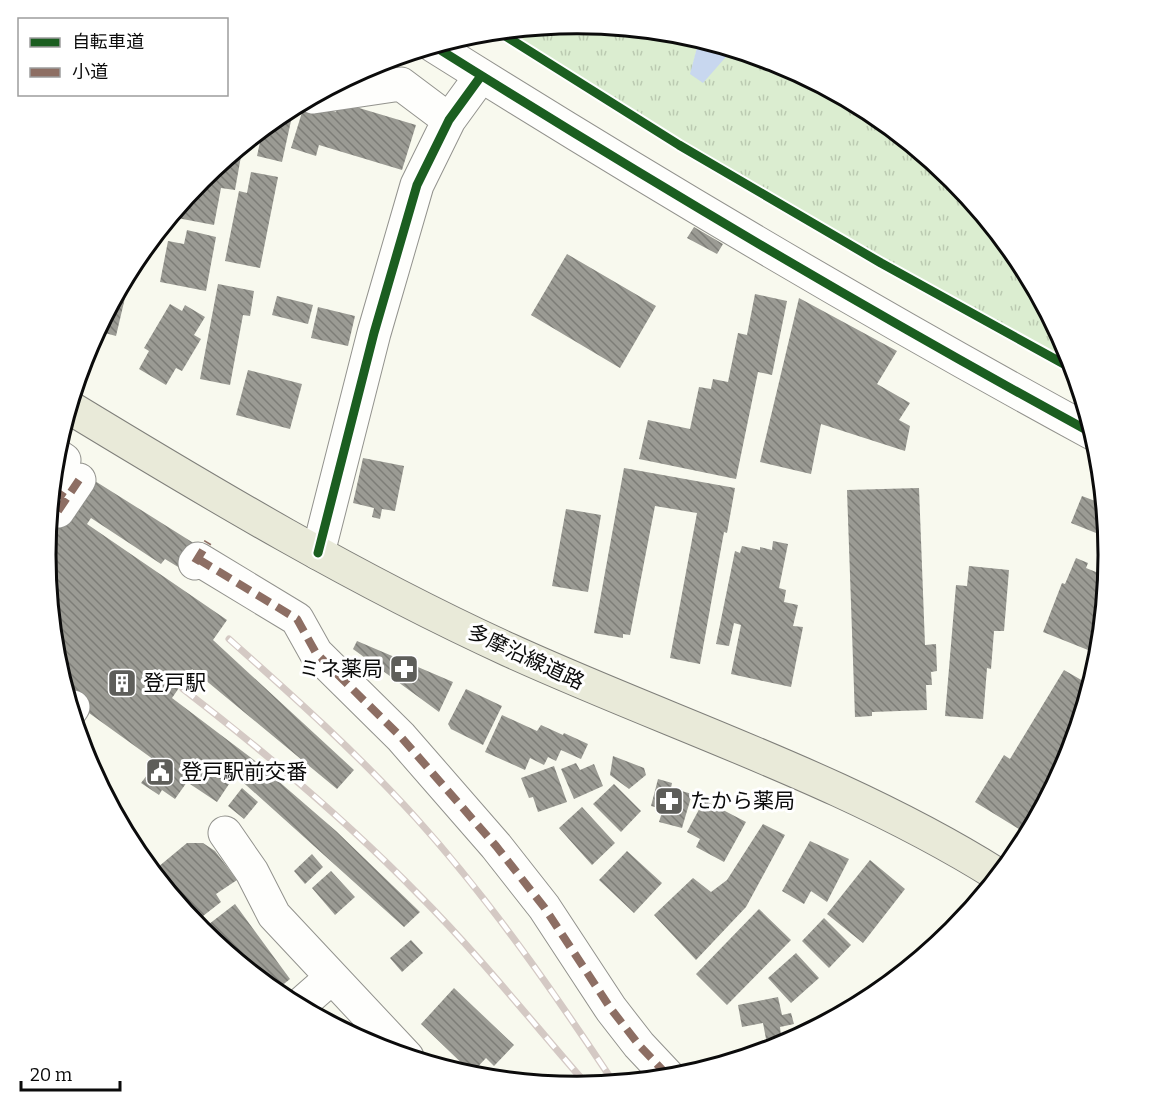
<svg xmlns="http://www.w3.org/2000/svg" width="1153" height="1111" viewBox="0 0 1153 1111" font-family="Bitter,'Noto Sans JP',serif">
<defs>
<pattern id="park-tufts" width="24" height="20" patternUnits="userSpaceOnUse" patternTransform="scale(1.5)"><rect width="24" height="20" fill="#dbedd0"/><path d="M3 7l-1-3M5 7V3M7 7l1-3M15 17l-1-3M17 17v-4M19 17l1-3" fill="none" stroke="#bbcab1"/></pattern>
<pattern id="building-back-hatch" width="6" height="6" patternUnits="userSpaceOnUse" patternTransform="scale(1.5)"><rect width="6" height="6" fill="#9b9b94"/><path d="M-1 5l2 2M0 0l6 6M5-1l2 2" fill="none" stroke="#7d7d77"/></pattern>
</defs>
<rect width="100%" height="100%" fill="#f8f9ee"/>
<!-- park -->
<path fill="url(#park-tufts)" d="M 577,24 L 681,34 L 699,40 L 691,73 L 725,48 L 780,65 L 872,114 L 953,180 L 1019,260 L 1068,352 L 1073,370 L 881,263 L 679,145 L 499,32 Z"/>
<!-- water -->
<path fill="#c8d7ef" d="M 699,40 L 732,50 L 703,83 L 690,74 Z"/>
<!-- building -->
<path fill="url(#building-back-hatch)" d="M 339,102 L 416,125 L 402,170 L 319,145 L 316,156 L 291,148 L 303,109 L 319,107 L 336,112 Z
M 276,118 L 291,121 L 282,162 L 257,156 L 263,128 Z
M 243,145 L 235,190 L 221,188 L 214,225 L 172,217 L 201,179 Z
M 251,172 L 278,177 L 260,268 L 225,261 L 239,191 L 247,193 Z
M 694,227 L 723,244 L 717,254 L 687,238 Z
M 187,230 L 216,237 L 206,291 L 160,282 L 168,241 L 184,244 Z
M 567,254 L 656,306 L 620,368 L 531,315 Z
M 133,264 L 116,336 L 105,333 L 102,343 L 92,341 Z
M 218,284 L 254,291 L 250,316 L 243,315 L 230,385 L 200,379 Z
M 755,294 L 787,301 L 772,375 L 758,372 L 736,479 L 639,459 L 648,420 L 690,429 L 699,387 L 711,389 L 713,379 L 728,382 L 738,333 L 747,335 Z
M 277,296 L 313,305 L 308,324 L 272,315 Z
M 799,298 L 897,351 L 877,384 L 910,403 L 899,420 L 910,426 L 905,451 L 821,424 L 811,474 L 760,462 Z
M 170,304 L 182,311 L 185,305 L 205,317 L 194,335 L 201,339 L 182,371 L 176,368 L 166,385 L 139,369 L 149,351 L 144,348 Z
M 318,307 L 355,316 L 348,346 L 311,338 Z
M 248,370 L 302,384 L 290,429 L 236,415 Z
M 363,458 L 404,466 L 395,511 L 382,509 L 380,519 L 372,517 L 374,508 L 353,503 Z
M 54,463 L 87,476 L 203,549 L 188,573 L 165,559 L 161,564 L 91,518 L 87,524 L 227,620 L 213,640 L 354,770 L 337,789 L 192,669 L 172,698 L 254,760 L 336,831 L 420,912 L 404,927 L 235,775 L 217,802 L 187,782 L 175,799 L 162,790 L 159,795 L 141,783 L 157,762 L 89,713 L 77,731 L 55,659 L 45,555 Z
M 624,468 L 735,488 L 727,533 L 724,532 L 700,664 L 670,658 L 697,513 L 655,506 L 630,635 L 623,634 L 623,638 L 594,633 Z
M 919,488 L 925,645 L 936,644 L 937,671 L 931,672 L 932,685 L 926,685 L 927,710 L 872,712 L 872,716 L 855,717 L 847,490 Z
M 1082,496 L 1103,504 L 1106,537 L 1071,523 Z
M 566,509 L 601,515 L 588,592 L 552,586 Z
M 773,541 L 788,544 L 779,588 L 786,590 L 784,602 L 798,605 L 793,626 L 803,627 L 791,687 L 731,674 L 741,625 L 734,623 L 729,646 L 716,644 L 735,551 L 740,553 L 742,546 L 760,550 L 760,547 L 772,550 Z
M 1076,558 L 1088,563 L 1086,568 L 1101,574 L 1108,561 L 1098,654 L 1043,632 L 1062,583 L 1065,584 Z
M 969,566 L 1009,570 L 1004,631 L 994,631 L 991,669 L 987,668 L 983,719 L 945,716 L 956,585 L 967,586 Z
M 357,641 L 453,682 L 439,712 L 353,649 Z
M 1064,670 L 1090,685 L 1067,759 L 1027,834 L 975,802 L 1004,755 L 1010,759 Z
M 466,689 L 502,706 L 483,745 L 451,729 L 448,724 Z
M 502,715 L 537,731 L 541,725 L 563,735 L 564,733 L 588,744 L 581,759 L 561,750 L 556,761 L 548,757 L 544,765 L 530,758 L 525,770 L 485,752 Z
M 613,756 L 644,768 L 646,775 L 629,789 L 610,775 Z
M 576,763 L 580,770 L 594,764 L 603,786 L 574,799 L 561,769 Z
M 554,766 L 567,802 L 538,812 L 533,797 L 529,798 L 521,778 Z
M 658,779 L 672,783 L 671,788 L 692,794 L 682,828 L 659,822 L 663,809 L 651,806 Z
M 614,784 L 641,811 L 621,832 L 593,804 Z
M 242,788 L 258,802 L 244,819 L 228,806 Z
M 704,800 L 746,822 L 724,862 L 696,847 L 700,839 L 687,832 Z
M 582,807 L 615,843 L 592,865 L 559,828 Z
M 763,824 L 785,835 L 746,907 L 696,960 L 654,915 L 693,878 L 711,892 L 727,880 Z
M 810,841 L 849,859 L 827,902 L 811,891 L 804,904 L 782,891 Z
M 187,843 L 203,843 L 215,851 L 237,880 L 216,894 L 221,902 L 194,923 L 152,872 Z
M 627,851 L 662,883 L 634,913 L 599,880 Z
M 312,854 L 323,867 L 305,884 L 294,871 Z
M 870,860 L 905,889 L 863,943 L 827,914 Z
M 331,871 L 355,897 L 335,915 L 312,888 Z
M 235,904 L 290,979 L 274,992 L 200,931 Z
M 759,909 L 791,940 L 727,1005 L 696,974 Z
M 824,918 L 851,945 L 829,968 L 802,941 Z
M 411,940 L 423,953 L 402,972 L 390,958 Z
M 796,953 L 819,978 L 791,1003 L 768,978 Z
M 454,988 L 514,1045 L 494,1066 L 486,1058 L 472,1073 L 421,1024 Z
M 778,997 L 782,1015 L 791,1013 L 794,1024 L 780,1027 L 781,1036 L 766,1039 L 763,1023 L 742,1027 L 738,1005 Z"/>
<g fill="none" stroke-linecap="round" stroke-linejoin="round">
<!-- minor casing -->
<g stroke="#92928d" stroke-width="35">
<path id="minor" d="M 434,46 C 649,181 868,311 1092,433
M 313,97 L 401,84 L 449,120
M 55,454 L 64,460
M 58,511 L 79,480
M 318,553 L 374,333 L 417,185 L 449,120 L 481,76
M 195,563 L 198,559 L 297,619 L 316,653 L 401,737 L 496,846 L 544,907 L 611,1009 L 639,1045 L 670,1078
M 71,710 L 73,707
M 225,833 L 252,872 L 274,915 L 407,1057
M 298,1007 L 331,978"/>
</g>
<!-- major casing -->
<g stroke="#7f7f7a" stroke-width="35">
<path id="major" d="M 69,407 C 212,494 356,580 509,650 C 671,724 847,780 998,875"/>
</g>
<!-- minor -->
<use href="#minor" stroke="#fefefc" stroke-width="33"/>
<!-- major -->
<use href="#major" stroke="#e9ead9" stroke-width="33"/>
<!-- rail casing -->
<g stroke="#d4c9c4" stroke-width="7">
<path id="rail" d="M 229,639 C 293,696 358,754 416,818 C 490,900 553,991 614,1083
M 183,689 C 266,753 346,820 419,895 C 479,955 532,1022 588,1086"/>
</g>
<!-- rail -->
<use href="#rail" stroke="#fff" stroke-width="4.5" stroke-dasharray="14" stroke-linecap="butt"/>
<!-- quiet -->
<path stroke="#8d6e63" stroke-width="8" stroke-dasharray="15 8" stroke-linecap="butt" d="M 53,478 L 64,460 L 55,454
M 52,489 L 67,499
M 58,511 L 79,480
M 198,559 L 297,619 L 316,653 L 401,737 L 496,846 L 544,907 L 611,1009 L 639,1045 L 670,1078
M 195,563 L 208,542
M 71,710 L 73,707"/>
<!-- cycleway casing -->
<g stroke="#fff" stroke-width="13">
<path id="cycleway" d="M 499,32 L 679,145 L 881,263 L 1073,369
M 434,46 C 649,181 868,311 1092,433
M 318,553 L 374,333 L 417,185 L 449,120 L 481,76"/>
</g>
<!-- cycleway -->
<use href="#cycleway" stroke="#1b5e20" stroke-width="9"/>
</g>
<!-- icons -->
<defs>
<g id="pharmacy-square" transform="scale(1.5)"><rect x="-9" y="-9" width="18" height="18" rx="4" fill="#5e5e5a" stroke="#fff"/><path d="M-2-6h4v4h4v4h-4v4h-4v-4h-4v-4h4Z" fill="#fff"/></g>
<g id="building-square" transform="scale(1.5)"><rect x="-9" y="-9" width="18" height="18" rx="4" fill="#5e5e5a" stroke="#fff"/><path d="M-4-6H4V6H1V3H-1V6H-4ZM-2.5-4.3h1.7v1.8h-1.7ZM.8-4.3h1.7v1.8H.8ZM-2.5-1h1.7V.8h-1.7ZM.8-1h1.7V.8H.8Z" fill="#fff"/></g>
<g id="civic-square" transform="scale(1.5)"><rect x="-9" y="-9" width="18" height="18" rx="4" fill="#5e5e5a" stroke="#fff"/><path d="M-.6-6.5H3V-4.5H.6V-3L4-1V1h2V6H-6V1h2V-1L-.6-3ZM-1.2 2.5V6h2.4V2.5Z" fill="#fff"/></g>
</defs>
<g fill-rule="evenodd">
<use href="#pharmacy-square" x="404" y="669"/>
<use href="#building-square" x="122" y="683"/>
<use href="#civic-square" x="160" y="772"/>
<use href="#pharmacy-square" x="669" y="801"/>
</g>
<g text-anchor="middle" dominant-baseline="central" stroke-width="6" stroke-linejoin="round" paint-order="stroke">
<!-- street labels -->
<g font-size="21" fill="#0b0b0b" stroke="#fff">
<text transform="translate(526 657) rotate(25)">多摩沿線道路</text>
</g>
<!-- poi labels -->
<g font-size="21" fill="#0b0b0b" stroke="#fff" text-anchor="start">
<text x="383" y="669" text-anchor="end">ミネ薬局</text>
<text x="143" y="683">登戸駅</text>
<text x="181" y="772">登戸駅前交番</text>
<text x="690" y="801">たから薬局</text>
</g>
</g>
<!-- crop -->
<path d="M0 0H1153V1111H0ZM56 555a521 521 0 1 1 1042 0a521 521 0 1 1-1042 0Z" fill="#fff" fill-rule="evenodd"/>
<path fill="none" stroke="#0b0b0b" stroke-width="3" d="M56 555a521 521 0 1 1 1042 0a521 521 0 1 1-1042 0Z"/>
<!-- legend -->
<rect x="18" y="18" width="210" height="78" fill="#ffffff" stroke="#9d9d9d" stroke-width="1.5"/>
<rect x="30" y="38" width="30" height="9" fill="#1b5e20" stroke="#9d9d9d" stroke-width="1.5"/>
<text x="72" y="48" font-size="18" fill="#0b0b0b">自転車道</text>
<rect x="30" y="68" width="30" height="9" fill="#8d6e63" stroke="#9d9d9d" stroke-width="1.5"/>
<text x="72" y="78" font-size="18" fill="#0b0b0b">小道</text>
<!-- scale -->
<path d="M21 1081v9h99v-9" fill="none" stroke="#0b0b0b" stroke-width="3"/>
<text x="30" y="1081" font-size="18" fill="#0b0b0b" stroke="#ffffff" stroke-width="4.5" paint-order="stroke">20 m</text>
</svg>
